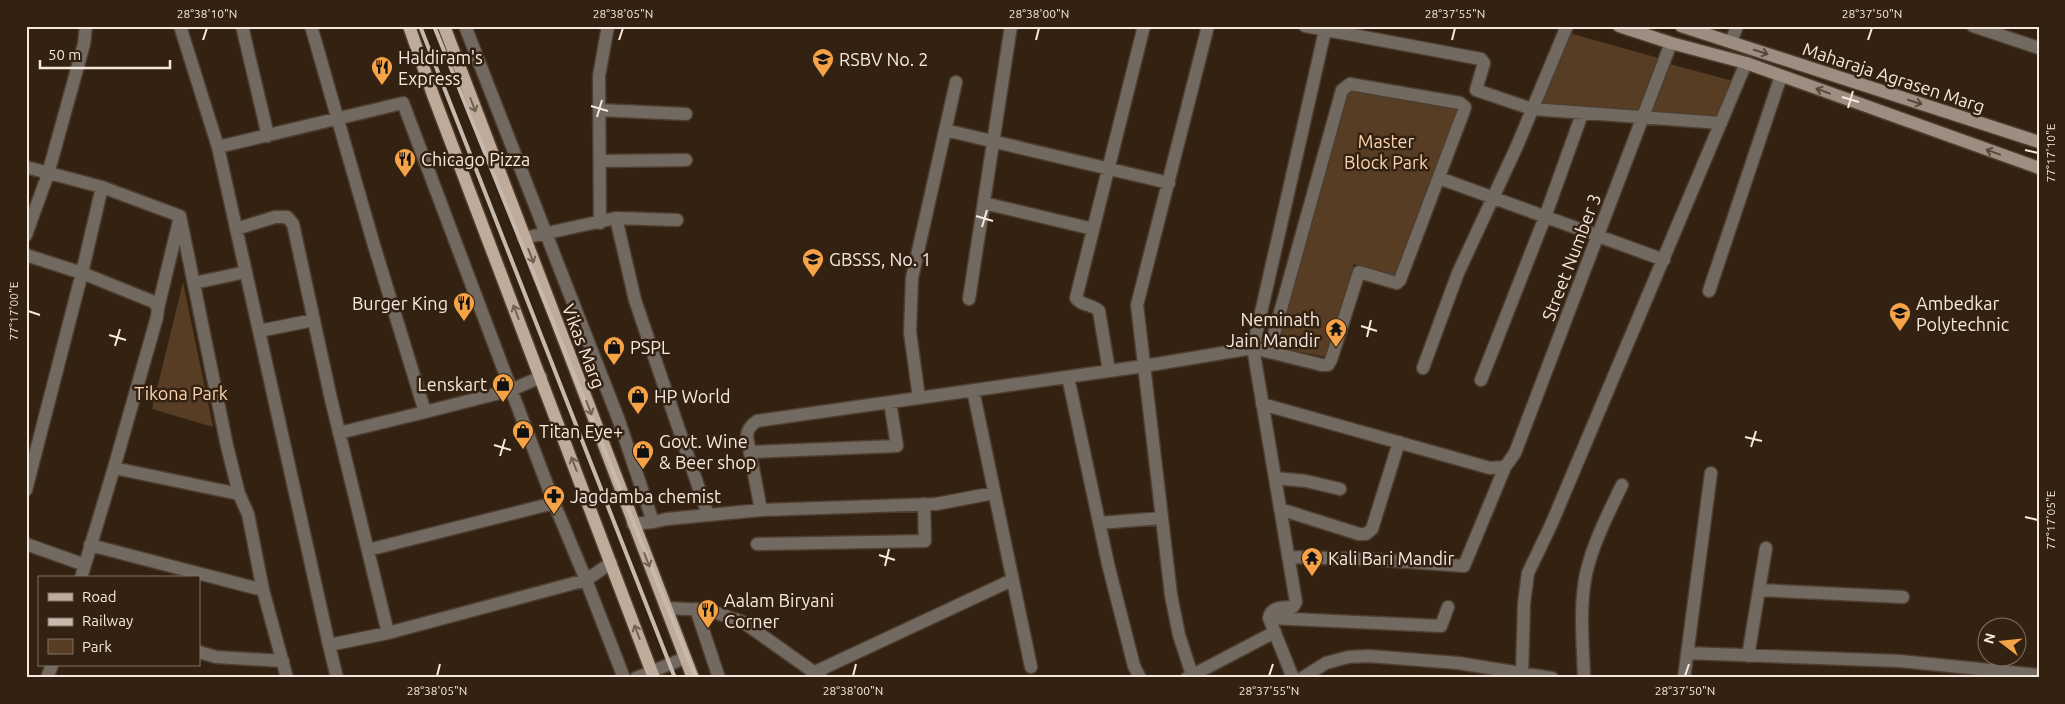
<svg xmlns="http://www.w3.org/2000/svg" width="2065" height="704" viewBox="0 0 2065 704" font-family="Ubuntu,sans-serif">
<rect width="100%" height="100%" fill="#332212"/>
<!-- green -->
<path fill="#563d24" d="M 1569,33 L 1662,59 L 1640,114 L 1537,105 Z
M 1666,63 L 1733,81 L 1717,118 L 1650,111 Z
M 1348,90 L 1462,109 L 1394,277 L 1354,264 L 1326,357 L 1286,349 L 1278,331 Z
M 183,282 L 213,427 L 152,409 Z"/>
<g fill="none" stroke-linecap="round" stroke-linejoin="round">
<!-- minor casing -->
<g stroke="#4e3e2f" stroke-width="15">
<path id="minor" d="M 180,26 L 218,147 L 329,645 L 388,633 L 586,580 L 611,563
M 242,26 L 268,136
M 311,26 L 373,242 L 425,412 L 511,390 L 541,377
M 465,26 L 618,418 L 653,522
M 1305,26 L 1481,59 L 1484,63 L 1476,90 L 1532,109 L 1721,123
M 1973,26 L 2039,48
M 1731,42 L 1737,26
M 599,110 L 686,114
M 945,130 L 1169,183
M 218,147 L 403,103 L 554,503 L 586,580 L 624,678
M 600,161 L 686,160
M 26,167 L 102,187 L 180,216 L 227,446 L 239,494 L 248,514 L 263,590 L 287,678
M 1439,178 L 1664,260
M 984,203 L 1093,229
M 616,218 L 635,300 L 708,515
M 600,223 L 599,76 L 608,26
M 236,229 L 275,217 L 287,217 L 293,224 L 331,399 L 388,633
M 26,235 L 48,174 L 84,44 L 86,26
M 524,238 L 616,218 L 677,220
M 26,255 L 82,273 L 102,187
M 194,283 L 246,272
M 1709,291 L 1781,76
M 969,299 L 1011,26
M 158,308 L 179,221
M 259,331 L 314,320
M 1423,368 L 1458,273 L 1517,146 L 1567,26
M 1109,371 L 1099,311 C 1093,304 1081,306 1076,298 L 1144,26
M 1068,377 L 1108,564 L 1134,666 L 1140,678
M 1481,380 L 1545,217 L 1582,114
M 973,390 L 1031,667
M 919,398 L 910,332 L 912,278 L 956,82
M 1262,404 L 1490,468 L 1505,467 L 1515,453 L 1671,43
M 339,433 L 425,412
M 750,452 L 897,446 L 890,402
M 114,468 L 239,494
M 1275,478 L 1306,481 L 1340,489
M 26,490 L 82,273 L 154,302 L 158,308 L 157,317 L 114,468 L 81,578
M 1280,509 L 1359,534 L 1366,534 L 1372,529 L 1399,442
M 761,510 L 747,437 C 747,429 751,425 757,421 L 1144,366 L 1253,348 L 1322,365 L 1328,365 L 1331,360 L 1359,272 L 1393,282 L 1397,283 L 1400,280 L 1463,113 L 1465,107 L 1460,103 L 1350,84 L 1342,90 L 1269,352
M 1099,523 L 1162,518
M 633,524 L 653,522 L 667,519 L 761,510 L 936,504 L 994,493
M 26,544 L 85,565
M 757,544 L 925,541 L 924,504
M 90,545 L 263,590
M 368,550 L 554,503
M 1288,557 L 1369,559 L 1464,566 L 1505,467
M 1759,590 L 1903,597
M 666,608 L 708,610 L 743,622 L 822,678
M 696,609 L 719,678
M 1269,618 L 1441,626 L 1448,607
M 329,645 L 337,678
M 199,652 L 216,657 L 283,661
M 1687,653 L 1900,661 L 2039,675
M 1748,656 L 1766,548
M 815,672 L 1012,580
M 1522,674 L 1524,603 L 1528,573 L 1551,525 L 1746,63
M 47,678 L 52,665
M 636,678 L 685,658
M 1187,678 L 1275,632
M 1193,678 L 1179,635 L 1171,595 L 1137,305 L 1208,26
M 1293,678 L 1269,618 C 1271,606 1283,608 1293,607 L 1296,602 L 1253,348 L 1326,26
M 1302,678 L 1326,663 L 1348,657 L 1369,656 L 1458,663 L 1552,678
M 1584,678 C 1583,644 1579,608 1586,574 C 1593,543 1608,514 1622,485
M 1684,678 L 1711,473"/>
</g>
<!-- secondary casing -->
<g stroke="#4e3e2f" stroke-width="15">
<path id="secondary" d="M 1619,26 L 1671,43 L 1746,63 L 2039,168
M 1681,26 L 2039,142"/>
</g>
<!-- primary casing -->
<g stroke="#4e3e2f" stroke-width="15">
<path id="primary" d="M 409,26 L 433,95 L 654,678
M 444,26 L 693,678"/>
</g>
<!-- minor -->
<use href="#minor" stroke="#726960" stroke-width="12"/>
<!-- secondary -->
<use href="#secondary" stroke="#9c8e81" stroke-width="12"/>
<!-- primary -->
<use href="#primary" stroke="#beab9a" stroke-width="12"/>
<!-- rail -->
<path stroke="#c6b9ae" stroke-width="4" d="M 420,26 L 675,678
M 434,26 L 696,678"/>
</g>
<!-- one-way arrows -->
<defs><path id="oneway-shaft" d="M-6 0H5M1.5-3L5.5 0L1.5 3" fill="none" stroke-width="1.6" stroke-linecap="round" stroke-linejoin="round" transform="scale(1.25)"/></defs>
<g stroke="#584839">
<use href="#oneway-shaft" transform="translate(1761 52) rotate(18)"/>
<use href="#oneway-shaft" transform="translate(1823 91) rotate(-160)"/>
<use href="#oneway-shaft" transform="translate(1915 102) rotate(18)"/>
<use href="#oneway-shaft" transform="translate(1993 152) rotate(-160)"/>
</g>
<g stroke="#72604f">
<use href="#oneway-shaft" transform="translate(473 105) rotate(69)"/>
<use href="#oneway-shaft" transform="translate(531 256) rotate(69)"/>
<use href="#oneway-shaft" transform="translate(516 312) rotate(-111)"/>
<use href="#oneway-shaft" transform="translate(589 408) rotate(69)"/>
<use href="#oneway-shaft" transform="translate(574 464) rotate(-111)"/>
<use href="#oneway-shaft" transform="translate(647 560) rotate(69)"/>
<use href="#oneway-shaft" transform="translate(637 632) rotate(-111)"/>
</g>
<!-- ticks -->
<path fill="none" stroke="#f5e9df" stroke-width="2" d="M 203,40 L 207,28M 619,40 L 623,28M 1036,40 L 1039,28M 1452,40 L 1455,28M 1868,40 L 1872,28M 1842,97 L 1859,102M 591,106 L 608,111M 1848,108 L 1853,91M 597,117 L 602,100M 2025,150 L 2038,153M 976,216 L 993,221M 982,227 L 987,210M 28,311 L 40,315M 1361,326 L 1377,331M 109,335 L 126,340M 1367,337 L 1371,320M 115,346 L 120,329M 1745,437 L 1762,441M 494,445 L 511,450M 1751,447 L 1756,431M 500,456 L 505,439M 2025,517 L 2038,520M 879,555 L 895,560M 885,566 L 889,549M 437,676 L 440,664M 853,676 L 856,664M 1269,676 L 1273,664M 1685,676 L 1689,664"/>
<!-- icons -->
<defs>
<g id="school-pin" transform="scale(1.125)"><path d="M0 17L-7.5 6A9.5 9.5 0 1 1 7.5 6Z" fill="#f6a247" stroke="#332212"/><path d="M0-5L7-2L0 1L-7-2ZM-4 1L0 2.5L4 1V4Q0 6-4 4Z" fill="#111"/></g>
<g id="restaurant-pin" transform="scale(1.125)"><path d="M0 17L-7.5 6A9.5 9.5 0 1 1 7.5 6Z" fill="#f6a247" stroke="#332212"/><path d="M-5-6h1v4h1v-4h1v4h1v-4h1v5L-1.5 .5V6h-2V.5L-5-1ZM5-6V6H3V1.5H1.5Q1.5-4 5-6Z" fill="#111"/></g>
<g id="university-pin" transform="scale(1.125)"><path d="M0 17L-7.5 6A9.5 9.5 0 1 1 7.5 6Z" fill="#f6a247" stroke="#332212"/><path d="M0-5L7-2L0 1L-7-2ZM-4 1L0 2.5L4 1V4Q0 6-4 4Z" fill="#111"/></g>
<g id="temple-pin" transform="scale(1.125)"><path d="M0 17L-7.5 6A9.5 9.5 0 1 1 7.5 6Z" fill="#f6a247" stroke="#332212"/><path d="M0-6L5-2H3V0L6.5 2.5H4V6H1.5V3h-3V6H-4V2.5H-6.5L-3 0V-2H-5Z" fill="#111"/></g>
<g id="shop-pin" transform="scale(1.125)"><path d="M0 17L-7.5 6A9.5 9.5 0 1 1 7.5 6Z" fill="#f6a247" stroke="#332212"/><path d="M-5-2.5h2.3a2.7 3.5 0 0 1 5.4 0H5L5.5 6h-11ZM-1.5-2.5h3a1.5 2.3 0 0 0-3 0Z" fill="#111"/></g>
<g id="pharmacy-pin" transform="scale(1.125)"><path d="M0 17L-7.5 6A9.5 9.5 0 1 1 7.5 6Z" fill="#f6a247" stroke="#332212"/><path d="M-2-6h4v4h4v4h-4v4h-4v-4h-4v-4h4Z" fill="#111"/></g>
</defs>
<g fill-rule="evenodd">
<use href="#school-pin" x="823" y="59"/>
<use href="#restaurant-pin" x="382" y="67"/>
<use href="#restaurant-pin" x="405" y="159"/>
<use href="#school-pin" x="813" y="259"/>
<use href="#restaurant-pin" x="464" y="303"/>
<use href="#university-pin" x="1900" y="313"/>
<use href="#temple-pin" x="1336" y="329"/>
<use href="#shop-pin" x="614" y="347"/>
<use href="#shop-pin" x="503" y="384"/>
<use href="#shop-pin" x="638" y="396"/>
<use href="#shop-pin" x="523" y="431"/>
<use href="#shop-pin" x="643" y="451"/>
<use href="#pharmacy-pin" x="554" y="496"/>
<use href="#temple-pin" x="1312" y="558"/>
<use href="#restaurant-pin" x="708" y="610"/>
</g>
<g text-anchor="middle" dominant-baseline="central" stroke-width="5" stroke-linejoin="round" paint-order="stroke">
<!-- poi labels -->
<g font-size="18" fill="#f5e9df" stroke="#332212" text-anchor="start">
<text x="398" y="57">Haldiram's<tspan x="398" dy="21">Express</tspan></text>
<text x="839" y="59">RSBV No. 2</text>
<text x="421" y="159">Chicago Pizza</text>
<text x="829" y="259">GBSSS, No. 1</text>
<text x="448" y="303" text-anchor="end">Burger King</text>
<text x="1916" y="303">Ambedkar<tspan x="1916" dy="21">Polytechnic</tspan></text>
<text x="1320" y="319" text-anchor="end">Neminath<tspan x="1320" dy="21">Jain Mandir</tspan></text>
<text x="630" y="347">PSPL</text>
<text x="487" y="384" text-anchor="end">Lenskart</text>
<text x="654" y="396">HP World</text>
<text x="539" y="431">Titan Eye+</text>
<text x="659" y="441">Govt. Wine<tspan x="659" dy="21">&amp; Beer shop</tspan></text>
<text x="570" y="496">Jagdamba chemist</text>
<text x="1328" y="558">Kali Bari Mandir</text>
<text x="724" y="600">Aalam Biryani<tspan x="724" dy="21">Corner</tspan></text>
</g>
<!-- street labels -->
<g font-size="18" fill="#f5e9df" stroke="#332212">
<text transform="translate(1894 77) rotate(18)">Maharaja Agrasen Marg</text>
<text transform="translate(1571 257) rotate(-69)">Street Number 3</text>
<text transform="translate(584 346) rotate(69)">Vikas Marg</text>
</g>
<!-- park labels -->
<g font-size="18" fill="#fdd5b1" stroke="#332212">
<text x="1386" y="141">Master<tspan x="1386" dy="21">Block Park</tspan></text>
<text x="181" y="393">Tikona Park</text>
</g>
</g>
<!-- border -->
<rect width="2065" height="704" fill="none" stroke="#332212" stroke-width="55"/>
<!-- legend -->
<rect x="38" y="576" width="162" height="90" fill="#332212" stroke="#817264"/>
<rect x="48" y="593" width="25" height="8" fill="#beab9a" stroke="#817264"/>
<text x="82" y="602" font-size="15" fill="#f5e9df">Road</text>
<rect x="48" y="618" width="25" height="8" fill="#c6b9ae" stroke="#817264"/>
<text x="82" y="626" font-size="15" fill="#f5e9df">Railway</text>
<rect x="48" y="639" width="25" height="15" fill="#563d24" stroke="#817264"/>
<text x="82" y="652" font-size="15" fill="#f5e9df">Park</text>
<!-- north arrow -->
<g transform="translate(2002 642) rotate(286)"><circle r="24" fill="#332212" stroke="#817264"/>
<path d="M0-4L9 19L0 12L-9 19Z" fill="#f6a247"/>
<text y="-8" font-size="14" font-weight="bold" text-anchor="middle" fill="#f5e9df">N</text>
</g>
<!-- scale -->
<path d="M40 60v8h130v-8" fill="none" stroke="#f5e9df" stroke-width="2.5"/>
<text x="48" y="60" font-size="15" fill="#f5e9df" stroke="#332212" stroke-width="4" paint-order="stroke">50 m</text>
<rect x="28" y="28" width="2010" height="648" fill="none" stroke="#f5e9df" stroke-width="2"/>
<g font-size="12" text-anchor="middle" fill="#f5e9df">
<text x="207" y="18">28°38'10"N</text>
<text x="623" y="18">28°38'05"N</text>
<text x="1039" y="18">28°38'00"N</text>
<text x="1455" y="18">28°37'55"N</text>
<text x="1872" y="18">28°37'50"N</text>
<text transform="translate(2051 153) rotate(-90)" y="4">77°17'10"E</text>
<text transform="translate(14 311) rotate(-90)" y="4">77°17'00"E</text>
<text transform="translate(2051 520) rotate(-90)" y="4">77°17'05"E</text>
<text x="437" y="695">28°38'05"N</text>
<text x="853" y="695">28°38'00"N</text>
<text x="1269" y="695">28°37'55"N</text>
<text x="1685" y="695">28°37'50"N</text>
</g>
</svg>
